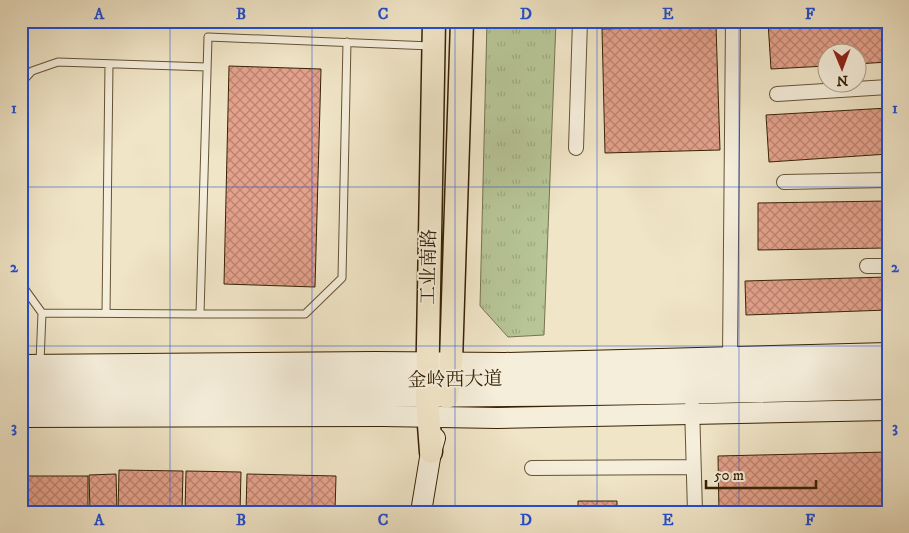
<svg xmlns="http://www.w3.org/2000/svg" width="909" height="533" viewBox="0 0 909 533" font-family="'IM FELL DW Pica','Noto Serif SC',serif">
<defs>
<pattern id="grass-tufts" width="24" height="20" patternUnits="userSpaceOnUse" patternTransform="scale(1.25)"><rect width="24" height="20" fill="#b7c597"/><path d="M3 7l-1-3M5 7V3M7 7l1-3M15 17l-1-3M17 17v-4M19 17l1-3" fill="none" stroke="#9ea980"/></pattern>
<pattern id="building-cross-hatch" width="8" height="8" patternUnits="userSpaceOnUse" patternTransform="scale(1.25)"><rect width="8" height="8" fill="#e4a18c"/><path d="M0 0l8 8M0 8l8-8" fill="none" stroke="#ba8370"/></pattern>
</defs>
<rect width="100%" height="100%" fill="#f0e5c7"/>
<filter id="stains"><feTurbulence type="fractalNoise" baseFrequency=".004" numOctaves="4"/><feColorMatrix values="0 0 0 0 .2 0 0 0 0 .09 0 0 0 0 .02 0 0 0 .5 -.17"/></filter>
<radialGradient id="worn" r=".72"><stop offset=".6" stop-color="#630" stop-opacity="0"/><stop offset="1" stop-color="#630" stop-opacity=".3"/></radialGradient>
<!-- grass -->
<path fill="url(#grass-tufts)" stroke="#76744e" d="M 487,21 L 556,21 L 544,335 L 508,337 L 480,306 Z"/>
<!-- building -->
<path fill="url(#building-cross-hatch)" stroke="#362204" d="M 784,21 L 888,21 L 888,62 L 856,64 L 856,52 L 826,52 L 826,66 L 771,69 L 768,22 Z
M 716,26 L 720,150 L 605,153 L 602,29 Z
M 229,66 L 321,69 L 315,287 L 224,284 Z
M 888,108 L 888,154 L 769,162 L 766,115 Z
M 888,201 L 888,248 L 758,250 L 758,203 Z
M 888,277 L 888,310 L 746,315 L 745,281 Z
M 888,452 L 888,512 L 719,512 L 718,456 Z
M 119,470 L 183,471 L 182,512 L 118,512 Z
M 186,471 L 241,472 L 240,512 L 185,512 Z
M 116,474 L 117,512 L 90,512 L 89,475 Z
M 247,474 L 336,476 L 335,512 L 246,512 Z
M 23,476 L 88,476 L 88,512 L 22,512 Z
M 578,501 L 617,501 L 617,512 L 578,512 Z"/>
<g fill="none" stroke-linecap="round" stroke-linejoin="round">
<!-- lane casing -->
<g stroke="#645335" stroke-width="9">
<path id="lane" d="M 21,83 L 32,71 L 58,62 L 207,67
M 21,284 L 42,313
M 106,313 L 109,64
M 200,314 L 305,314 L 342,278 L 347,42
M 40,362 L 42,313 L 200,314 L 208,37 L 431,46"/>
</g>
<!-- street casing -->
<g stroke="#645335" stroke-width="16">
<path id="street" d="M 777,94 L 888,87
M 576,148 L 580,21
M 784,182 L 888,180
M 867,266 L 888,266
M 730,357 L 733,21
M 692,405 L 695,512
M 532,468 L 693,467"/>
</g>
<!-- secondary casing -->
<g stroke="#362204" stroke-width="22">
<path id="secondary" d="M 21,365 L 375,362 L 505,363 L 888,353
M 21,383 L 449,381 L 888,370
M 21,399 C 310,398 599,397 888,389
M 21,417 L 383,416 L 497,418 L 888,410
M 421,512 L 431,452 L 435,438"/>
</g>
<!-- primary casing -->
<g stroke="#362204" stroke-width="25">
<path id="primary" d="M 447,397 L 451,362 L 462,21
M 431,452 L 427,398 L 434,21"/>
</g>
<!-- lane -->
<use href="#lane" stroke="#f5eedb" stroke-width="7"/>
<!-- street -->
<use href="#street" stroke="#f5eedb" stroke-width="14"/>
<!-- secondary -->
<use href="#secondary" stroke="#f5eedb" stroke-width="20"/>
<!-- primary -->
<use href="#primary" stroke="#f0e5c7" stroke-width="22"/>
</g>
<!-- grid -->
<path fill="none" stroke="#1d4ed8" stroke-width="1" stroke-opacity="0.55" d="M 170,21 L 170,512M 312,21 L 312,512M 455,21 L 455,512M 597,21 L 597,512M 739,21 L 739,512M 21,187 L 888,187M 21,346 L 888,346"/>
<g text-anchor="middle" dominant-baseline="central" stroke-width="4" stroke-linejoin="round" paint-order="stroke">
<!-- street labels -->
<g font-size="19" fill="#362204" stroke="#f5eedb">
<text transform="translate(429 267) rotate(-89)">工业南路</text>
<text transform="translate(455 380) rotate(-1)">金岭西大道</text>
</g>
</g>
<!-- margin -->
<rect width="909" height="533" fill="none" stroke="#f0e5c7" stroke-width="55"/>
<!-- north arrow -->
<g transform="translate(842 68) rotate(179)"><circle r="24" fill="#f5eedb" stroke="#a99c85"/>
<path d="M0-4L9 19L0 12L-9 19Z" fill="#8f2418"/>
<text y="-8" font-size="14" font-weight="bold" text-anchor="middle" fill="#362204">N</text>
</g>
<!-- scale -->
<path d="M706 480v8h110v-8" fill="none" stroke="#362204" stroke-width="2.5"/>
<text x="714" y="480" font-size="15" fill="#362204" stroke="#f5eedb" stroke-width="4" paint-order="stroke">50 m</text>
<rect x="28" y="28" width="854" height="478" fill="none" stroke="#1d4ed8" stroke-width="2"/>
<g font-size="16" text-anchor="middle" font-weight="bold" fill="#1d4ed8">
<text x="99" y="19">A</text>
<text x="241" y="19">B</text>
<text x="383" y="19">C</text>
<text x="526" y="19">D</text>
<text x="668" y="19">E</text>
<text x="810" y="19">F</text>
<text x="14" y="113">1</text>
<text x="895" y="113">1</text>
<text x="14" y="272">2</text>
<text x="895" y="272">2</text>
<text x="14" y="432">3</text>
<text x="895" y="432">3</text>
<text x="99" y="525">A</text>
<text x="241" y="525">B</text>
<text x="383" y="525">C</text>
<text x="526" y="525">D</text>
<text x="668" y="525">E</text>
<text x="810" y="525">F</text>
</g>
<rect width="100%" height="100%" filter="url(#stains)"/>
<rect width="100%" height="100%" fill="url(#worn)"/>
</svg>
